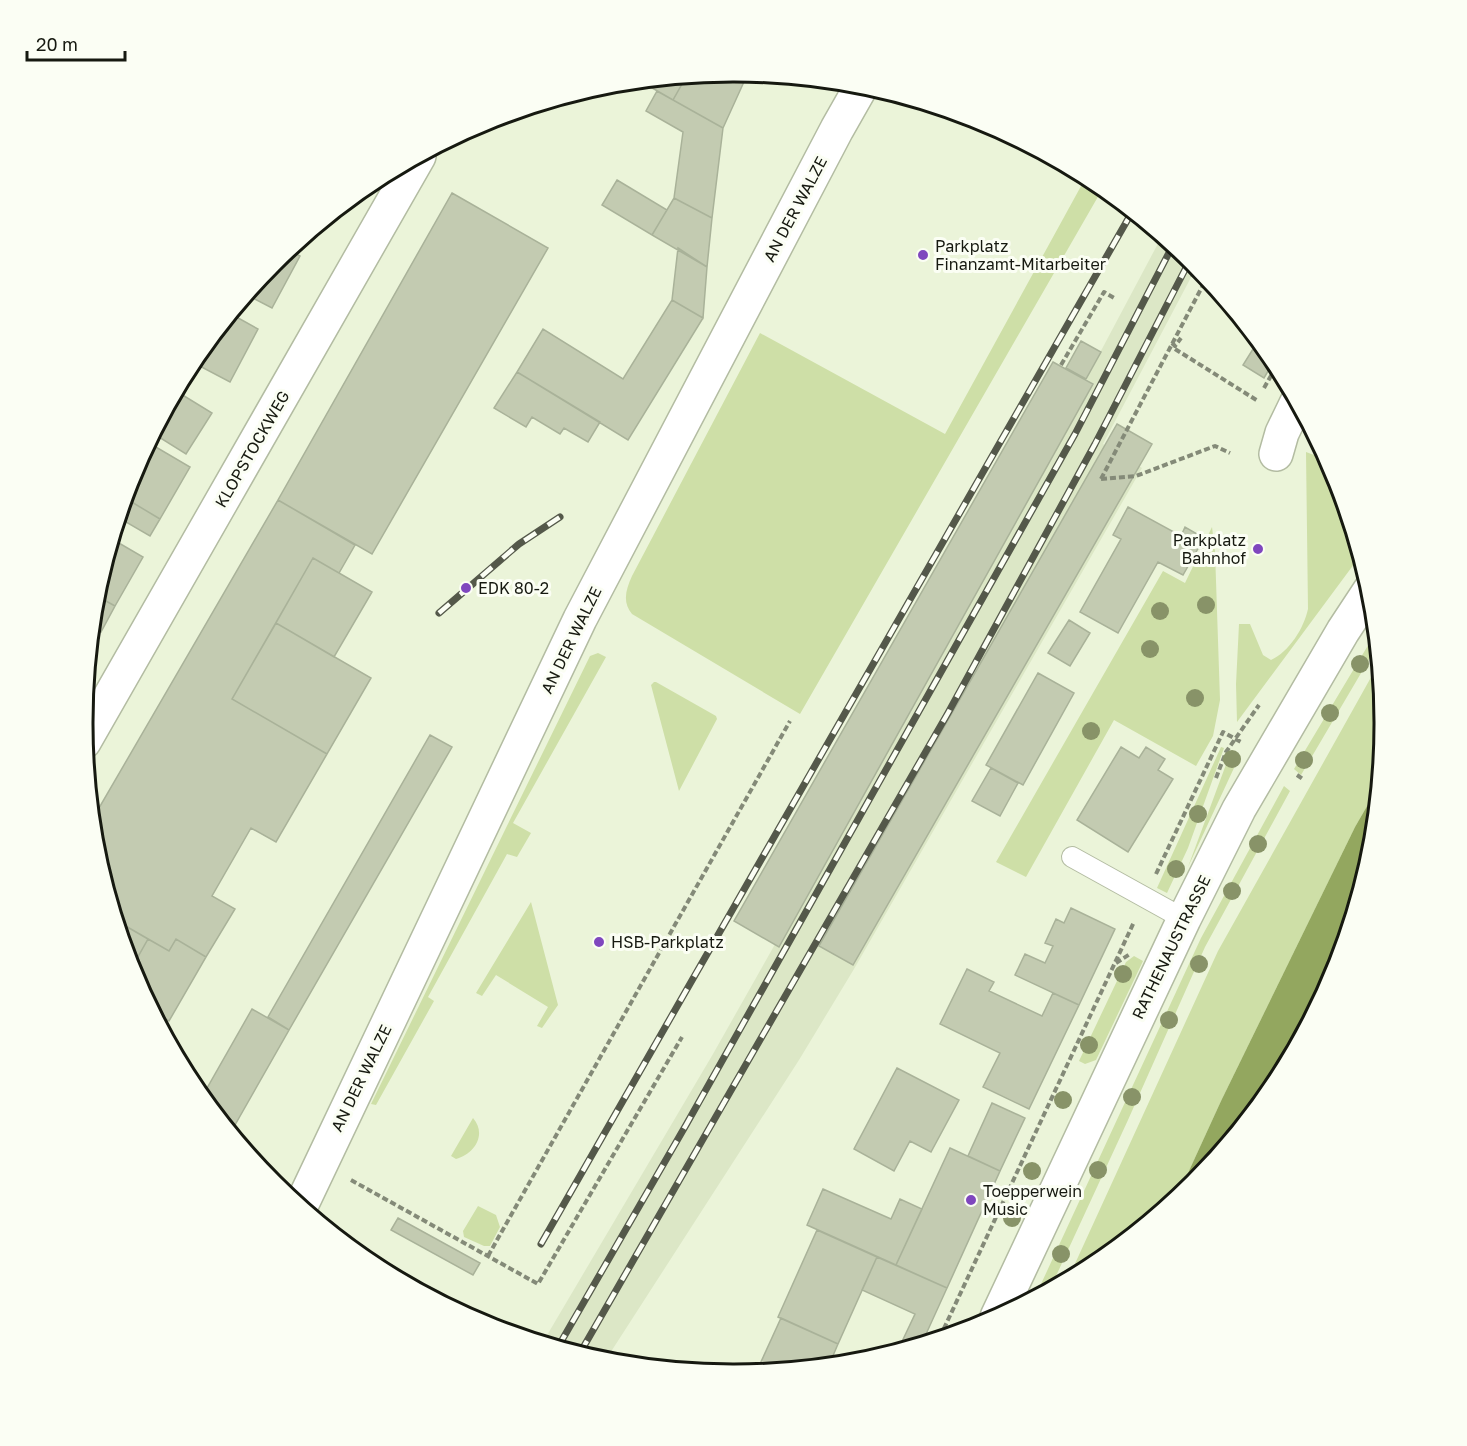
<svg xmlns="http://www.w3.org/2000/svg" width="1467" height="1446" viewBox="0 0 1467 1446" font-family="'Golos Text',sans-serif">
<rect width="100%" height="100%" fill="#ebf4d9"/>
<!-- built -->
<path fill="#dce7c6" d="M 1162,236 L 1197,266 L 1103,444 L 1142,468 L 854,969 L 799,1060 L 605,1361 L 543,1342 L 713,1054 L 1092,383 L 1086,379 Z"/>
<!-- green -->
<path fill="#cedfa7" d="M 1086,177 L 1103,188 L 800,714 L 632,614 C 622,602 626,589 632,576 L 760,333 L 945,434 Z
M 1319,444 L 1335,474 L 1360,556 L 1237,722 L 1236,684 L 1239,624 L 1250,624 L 1263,655 L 1271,660 C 1289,652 1304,628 1308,609 L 1306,452 L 1314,455 Z
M 1212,527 L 1215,551 L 1220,700 L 1213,736 L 1196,766 L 1114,720 L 1026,877 L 996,862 L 1163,571 L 1185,583 Z
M 1376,632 L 1377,646 L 1301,775 L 1294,769 Z
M 598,653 L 606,657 L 513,823 L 531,833 L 517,857 L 507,854 L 428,997 L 434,1001 L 376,1105 L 371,1104 L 590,656 Z
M 1379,663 L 1384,723 L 1378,787 L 1355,827 L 1221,1101 L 1177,1197 L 1095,1264 L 1068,1279 L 1218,951 Z
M 654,682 L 656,682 L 716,716 L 717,719 L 679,791 L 651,685 Z
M 1221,747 L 1224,748 L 1188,848 L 1167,893 L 1157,888 Z
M 1231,751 L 1240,755 L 1188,867 Z
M 1284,786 L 1290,791 L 1205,947 L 1128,1120 L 1050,1289 L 1035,1297 L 1201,938 Z
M 531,902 L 558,1005 L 542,1028 L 537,1026 L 548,1007 L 496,975 L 482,996 L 476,993 Z
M 1134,956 L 1143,961 L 1096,1060 L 1085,1064 L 1079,1061 L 1126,962 Z
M 473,1118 C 487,1134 475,1154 456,1159 L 451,1156 Z
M 478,1206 L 496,1215 L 500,1227 L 490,1246 L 484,1246 L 464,1237 L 463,1231 Z"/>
<!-- water -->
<path fill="#93a75f" d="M 1378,787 L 1372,850 L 1335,972 L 1275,1085 L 1194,1184 L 1177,1197 L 1221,1101 L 1355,827 Z"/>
<!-- building -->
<path fill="#c3cbb1" stroke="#a9b299" stroke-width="1.5" d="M 734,72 L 748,73 L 723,128 L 673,100 L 686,77 Z
M 686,77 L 673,100 L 640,81 Z
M 657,91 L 723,128 L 712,218 L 674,198 L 683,132 L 646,111 Z
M 617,180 L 667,210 L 652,235 L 602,205 Z
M 452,193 L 548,248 L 372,554 L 278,500 Z
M 674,198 L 712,218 L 707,267 L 652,235 Z
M 678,248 L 707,267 L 703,318 L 672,300 Z
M 289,250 L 300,256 L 272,308 L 247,295 L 273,262 Z
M 1196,266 L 1214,287 L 1191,276 Z
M 672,300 L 703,318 L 628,440 L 517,372 L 543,329 L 623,379 Z
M 231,314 L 258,329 L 230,382 L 192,362 Z
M 1081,341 L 1101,352 L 1086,379 L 1066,368 Z
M 1258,341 L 1274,361 L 1264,378 L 1243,365 Z
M 1053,362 L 1093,384 L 779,947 L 734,921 Z
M 517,372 L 600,422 L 588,442 L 564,428 L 560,434 L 532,417 L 526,427 L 494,408 Z
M 176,391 L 212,413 L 186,454 L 154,434 Z
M 1117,424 L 1152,444 L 853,965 L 819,946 Z
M 149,443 L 190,467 L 160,519 L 125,498 L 132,474 Z
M 125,498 L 160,519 L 150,536 L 119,518 Z
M 278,500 L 355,545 L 339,573 L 313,558 L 232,699 L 327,754 L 276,842 L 251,828 L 212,896 L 235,909 L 206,957 L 176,939 L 169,951 L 117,921 L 95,850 L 92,820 Z
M 1128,507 L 1181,536 L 1185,527 L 1204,538 L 1183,575 L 1158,562 L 1118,633 L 1080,612 L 1121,539 L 1113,535 Z
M 112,539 L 143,557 L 115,606 L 95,595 Z
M 313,558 L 372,592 L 334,657 L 276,623 Z
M 95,595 L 115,606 L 101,632 L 92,627 Z
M 1069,620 L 1090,633 L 1070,666 L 1048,653 Z
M 276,623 L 371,678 L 327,754 L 232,699 Z
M 1038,673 L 1074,693 L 1023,785 L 986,765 Z
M 430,735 L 452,747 L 289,1030 L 268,1017 Z
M 1121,747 L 1139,758 L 1146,747 L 1165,759 L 1158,770 L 1173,779 L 1128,852 L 1077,820 Z
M 991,768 L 1018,783 L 1000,816 L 972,801 Z
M 1071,908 L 1115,929 L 1079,1005 L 1015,975 L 1025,954 L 1045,963 L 1053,946 L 1045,943 L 1056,919 L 1064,923 Z
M 117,921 L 148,939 L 131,969 Z
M 148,939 L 169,951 L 176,939 L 206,957 L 169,1021 L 153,1012 L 131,969 Z
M 967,969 L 994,982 L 989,991 L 1042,1016 L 1053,993 L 1079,1005 L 1029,1109 L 983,1087 L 1000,1053 L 940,1024 Z
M 252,1009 L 289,1030 L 231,1132 L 202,1097 Z
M 897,1068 L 959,1100 L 931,1152 L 910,1141 L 894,1171 L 854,1149 Z
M 992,1103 L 1025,1118 L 1000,1171 L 968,1156 Z
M 950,1148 L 1000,1171 L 947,1288 L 896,1265 Z
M 823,1189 L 891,1219 L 900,1199 L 922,1209 L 896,1265 L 807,1225 Z
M 398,1218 L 480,1263 L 473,1275 L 391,1230 Z
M 817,1230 L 877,1257 L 838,1344 L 778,1317 Z
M 877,1257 L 947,1288 L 922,1343 L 898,1350 L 915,1314 L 862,1290 Z
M 781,1318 L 838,1344 L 829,1365 L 773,1370 L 760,1364 Z"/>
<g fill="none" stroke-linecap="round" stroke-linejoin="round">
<!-- lane casing -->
<g stroke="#b3bca2" stroke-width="22">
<path id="lane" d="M 1072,857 L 1184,919"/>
</g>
<!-- street casing -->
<g stroke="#b3bca2" stroke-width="36">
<path id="street" d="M 1276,454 L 1282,433 L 1297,402
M 84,742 L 419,156
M 301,1206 L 580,619 L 837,129 L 862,85"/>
</g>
<!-- secondary casing -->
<g stroke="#b3bca2" stroke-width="36">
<path id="secondary" d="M 997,1317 L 1184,919 L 1239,809 L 1343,631 L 1370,590"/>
</g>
<!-- path -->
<path stroke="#848a78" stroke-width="4" stroke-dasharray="6 3" stroke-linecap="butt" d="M 1172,343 L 1175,346 L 1181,338
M 1175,349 L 1258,401
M 1061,365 L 1104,292 L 1116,299
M 1264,388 L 1277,365
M 1101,479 L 1202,287
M 1101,479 L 1136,476 L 1215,446 L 1230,453
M 1297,775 L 1304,780
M 1216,778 L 1226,752 L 1259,705
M 1156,874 L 1223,732 L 1241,742
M 1116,963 L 1130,954
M 351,1180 L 538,1284 L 682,1037
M 488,1256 L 790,721
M 940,1337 L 1134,922"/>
<!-- lane -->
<use href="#lane" stroke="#fff" stroke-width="20"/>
<!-- street -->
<use href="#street" stroke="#fff" stroke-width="33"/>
<!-- secondary -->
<use href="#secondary" stroke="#fff" stroke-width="33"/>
<!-- rail casing -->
<g stroke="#54584a" stroke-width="7">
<path id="rail" d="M 439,613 L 519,544 L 560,517
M 541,1244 L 1132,212
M 558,1347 L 686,1125 L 1075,434 L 1173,245
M 580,1353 L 948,713 L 1095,444 L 1190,260"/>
</g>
<!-- rail -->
<use href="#rail" stroke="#fbfef4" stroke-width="4.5" stroke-dasharray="14" stroke-linecap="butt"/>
</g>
<!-- trees -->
<g fill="#889368">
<circle cx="1206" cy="605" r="9"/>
<circle cx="1160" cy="611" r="9"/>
<circle cx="1150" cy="649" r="9"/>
<circle cx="1360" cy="664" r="9"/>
<circle cx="1195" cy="698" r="9"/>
<circle cx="1330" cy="713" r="9"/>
<circle cx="1091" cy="731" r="9"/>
<circle cx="1232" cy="759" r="9"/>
<circle cx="1304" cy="760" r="9"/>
<circle cx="1198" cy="814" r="9"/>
<circle cx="1258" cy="844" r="9"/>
<circle cx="1176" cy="869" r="9"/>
<circle cx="1232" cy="891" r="9"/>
<circle cx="1199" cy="964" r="9"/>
<circle cx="1123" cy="974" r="9"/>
<circle cx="1169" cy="1020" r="9"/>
<circle cx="1089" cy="1045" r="9"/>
<circle cx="1132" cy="1097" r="9"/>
<circle cx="1063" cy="1100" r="9"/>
<circle cx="1098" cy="1170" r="9"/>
<circle cx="1032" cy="1171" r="9"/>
<circle cx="1012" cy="1218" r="9"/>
<circle cx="1061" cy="1254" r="9"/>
</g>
<!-- markers -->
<g fill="#7f47be" stroke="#fbfef4" stroke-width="2">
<circle cx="923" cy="255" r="6"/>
<circle cx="1258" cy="549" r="6"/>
<circle cx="466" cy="588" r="6"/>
<circle cx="599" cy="942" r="6"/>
<circle cx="971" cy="1200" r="6"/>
</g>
<g text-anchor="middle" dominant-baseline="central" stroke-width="6" stroke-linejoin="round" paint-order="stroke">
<!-- street labels -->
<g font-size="16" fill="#161910" stroke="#fbfef4">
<text transform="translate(795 209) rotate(-62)">AN DER WALZE</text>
<text transform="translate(252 449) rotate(-60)">KLOPSTOCKWEG</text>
<text transform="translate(571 640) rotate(-64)">AN DER WALZE</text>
<text transform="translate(1171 947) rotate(-64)">RATHENAUSTRASSE</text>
<text transform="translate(361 1078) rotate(-64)">AN DER WALZE</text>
</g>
<!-- poi labels -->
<g font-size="16" fill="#161910" stroke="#fbfef4" text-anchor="start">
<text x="935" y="246">Parkplatz<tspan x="935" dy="18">Finanzamt-Mitarbeiter</tspan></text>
<text x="1246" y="540" text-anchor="end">Parkplatz<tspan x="1246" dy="18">Bahnhof</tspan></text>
<text x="478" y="588">EDK 80-2</text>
<text x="611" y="942">HSB-Parkplatz</text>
<text x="983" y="1191">Toepperwein<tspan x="983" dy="18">Music</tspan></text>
</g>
</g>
<!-- crop -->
<path d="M0 0H1467V1446H0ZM733 82H734A640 640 0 0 1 1374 722V724A640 640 0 0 1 734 1364H733A640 640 0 0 1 93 724V722A640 640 0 0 1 733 82Z" fill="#fbfef4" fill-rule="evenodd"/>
<path fill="none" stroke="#161910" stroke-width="3" d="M733 82H734A640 640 0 0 1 1374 722V724A640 640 0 0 1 734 1364H733A640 640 0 0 1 93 724V722A640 640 0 0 1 733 82Z"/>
<!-- scale -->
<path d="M27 51v9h98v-9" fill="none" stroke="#161910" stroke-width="3"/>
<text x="36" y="51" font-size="18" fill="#161910" stroke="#fbfef4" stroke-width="4.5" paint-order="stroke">20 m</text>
</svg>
